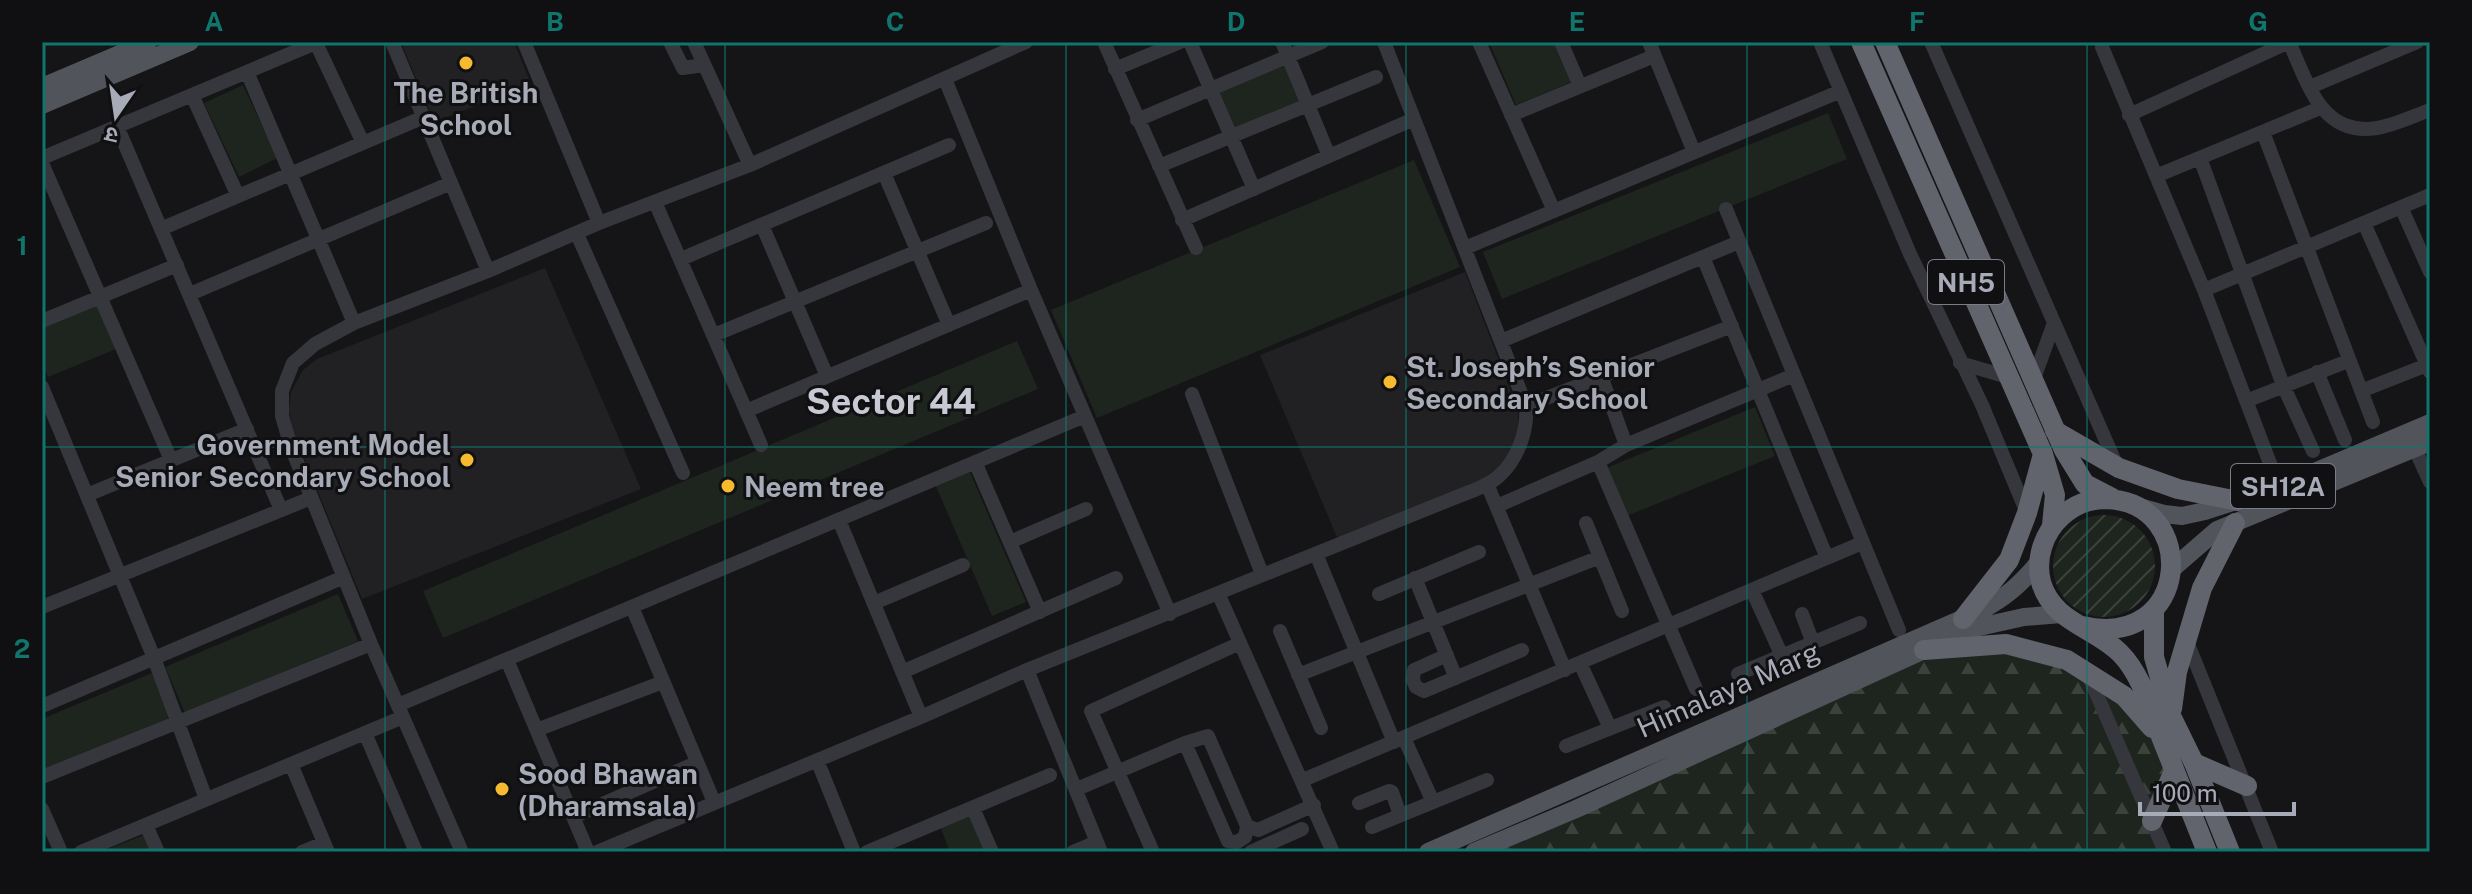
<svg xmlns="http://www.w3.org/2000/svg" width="2472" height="894" viewBox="0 0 2472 894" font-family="'Public Sans','Noto Sans Devanagari',sans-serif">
<defs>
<pattern id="forest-firs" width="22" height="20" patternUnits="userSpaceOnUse" patternTransform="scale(2)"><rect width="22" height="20" fill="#1d251e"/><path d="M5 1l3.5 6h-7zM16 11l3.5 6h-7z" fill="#3b423c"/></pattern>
<pattern id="garden-furrows" width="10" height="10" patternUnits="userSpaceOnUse" patternTransform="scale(2)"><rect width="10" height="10" fill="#1d251e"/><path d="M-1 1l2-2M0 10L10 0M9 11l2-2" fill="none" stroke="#3b423c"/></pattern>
</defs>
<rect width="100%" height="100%" fill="#151517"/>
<!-- built -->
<path fill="#212124" d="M 401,42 L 514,42 L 531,84 L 434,122 Z
M 545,268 L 641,489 L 362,599 L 293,431 L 289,410 L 291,392 L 303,370 L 317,359 Z
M 1465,272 L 1518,410 L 1518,429 L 1509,457 L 1486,481 L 1339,542 L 1260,355 Z"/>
<!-- forest -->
<path fill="url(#forest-firs)" d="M 2006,644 L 2124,696 L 2171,762 L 2159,838 L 2165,852 L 1483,852 L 1924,650 Z"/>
<!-- park -->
<path fill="#1d251e" d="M 1489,42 L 1555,42 L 1571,82 L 1516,105 Z
M 1286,64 L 1302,102 L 1233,130 L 1218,92 Z
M 243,85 L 277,158 L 239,177 L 204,103 Z
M 1828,113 L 1847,159 L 1502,299 L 1483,252 Z
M 1414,160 L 1460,267 L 1097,418 L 1051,310 Z
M 97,304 L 116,349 L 48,377 L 42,363 L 42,327 Z
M 1017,341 L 1038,389 L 443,638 L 423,591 Z
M 1755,407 L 1775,456 L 1624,517 L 1604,469 Z
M 969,470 L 1026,602 L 992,616 L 935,484 Z
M 338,594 L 358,641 L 185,713 L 165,667 Z
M 152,673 L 171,717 L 42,771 L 42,719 Z
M 971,813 L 987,852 L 950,852 L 940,826 Z
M 144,835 L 151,852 L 101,852 Z"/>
<!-- garden -->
<path fill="url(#garden-furrows)" d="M2053 566a51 51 0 1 1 102 0a51 51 0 1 1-102 0Z"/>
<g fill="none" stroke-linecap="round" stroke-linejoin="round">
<!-- minor -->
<path stroke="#36373c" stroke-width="14" d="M 392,42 L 488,271
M 524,42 L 599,223
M 670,42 L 683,68 L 704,65
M 694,42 L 750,165
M 1104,42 L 1196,248
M 1190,42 L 1254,189
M 1282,42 L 1329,156
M 1479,42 L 1554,211
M 1561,42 L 1580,86
M 1649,42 L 1694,152
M 1820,42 L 1910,254 L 1982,405 L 2027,513
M 1931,42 L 2117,466
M 2289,42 C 2308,83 2321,137 2377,128 C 2395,125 2413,116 2430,110
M 316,43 L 363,143
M 2102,47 L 2204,290 L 2279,487
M 1115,69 L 1180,42
M 247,72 L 354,323
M 945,79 L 1031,290 L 1170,614
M 2310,87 L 2417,42
M 192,95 L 238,196
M 1511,115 L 1654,56
M 2129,115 L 2289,42
M 1137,120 L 1322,42
M 117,126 L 281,510
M 2263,132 L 2373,422
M 42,158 L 318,42
M 2200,158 L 2283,385 L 2313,451
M 42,163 L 171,460
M 1159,166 L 1376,77
M 884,173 L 949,325
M 2156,176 L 2320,108
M 655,202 L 761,445
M 2401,207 L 2430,272
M 1726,209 L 1899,630
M 1182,220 L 1414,119
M 2364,223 L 2430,372
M 762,225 L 827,376
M 163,228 L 424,117
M 577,234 L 683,473
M 1465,248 L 1841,91
M 1703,257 L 1827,558
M 681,259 L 949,145
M 2204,290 L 2430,195
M 190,294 L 451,183
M 42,321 L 177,265
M 714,335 L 986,223
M 1501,341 L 1739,242
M 1960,363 L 2008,377
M 2317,372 L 2345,440
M 1601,376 L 1626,445
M 2033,381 L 2054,323
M 42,387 L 154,658 L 206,799
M 2361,391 L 2427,365
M 1192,394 L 1262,574
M 2246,401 L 2348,361
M 1526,406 L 1732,326
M 746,411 L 1031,290
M 2415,449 L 2430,482
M 975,462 L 1040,612
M 1598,462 L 1626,445 L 1794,375
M 1487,484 L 1565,670
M 87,495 L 247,429
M 1497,506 L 1598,462 L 1696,689
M 839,520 L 921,717
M 1586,523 L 1622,611
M 1010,542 L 1086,509
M 1316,554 L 1394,742
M 1415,578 L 1456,678
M 1752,590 L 1782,656
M 1218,593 L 1332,850
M 1379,594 L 1479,552
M 874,603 L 963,565
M 42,607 L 311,498
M 632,607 L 714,802
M 1802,614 L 1813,643
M 1280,631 L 1321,728
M 2186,639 L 2272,852
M 1447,655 L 1414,670 L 1413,680 L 1416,687 L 1424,691 L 1522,650
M 507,660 L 588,852
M 1580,663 L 1610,728
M 1027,670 L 1101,852
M 902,672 L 1116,578
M 2087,672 L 2165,852
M 1738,674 L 1860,623
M 1298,675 L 1600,557
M 398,705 L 1085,416
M 42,706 L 344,577
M 539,729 L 663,682
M 365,733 L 416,852
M 1404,738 L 1433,802
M 1566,746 L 1664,707
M 817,760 L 854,852
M 291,764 L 328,852
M 42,777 L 371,644
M 1303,780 L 1862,543
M 1077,789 L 1185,743
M 1359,803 L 1389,791 L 1392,792 L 1400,815
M 973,808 L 992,852
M 42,809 L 61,852
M 573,817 L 696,763
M 146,825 L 158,852
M 1247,826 L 1208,736 L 1185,743 L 1228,841 L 1237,842 L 1245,837 L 1247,826 L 1258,830 L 1314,805
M 1372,827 L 1487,780
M 81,852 L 403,717
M 302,852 L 324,843
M 462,852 L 371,644 L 291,447 L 282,416 L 282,391 L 293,363 L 315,344 L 354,323 L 488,271 L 599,223 L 750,165 L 1026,42
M 597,852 L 921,717 L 1027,670 L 1459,496 C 1472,491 1488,486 1499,476 C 1518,459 1528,430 1526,406 L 1384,42
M 867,852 L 1050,775
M 1073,852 L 1097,842
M 1153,852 L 1091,711 L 1238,644
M 1251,852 L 1302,829"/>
<!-- major -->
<path stroke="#52545b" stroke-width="18" d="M 42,87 L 148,42
M 42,105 L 190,42
M 2139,507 L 2164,514 L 2182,516 L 2205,511 L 2279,487 L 2430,423
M 2172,569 L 2217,530 L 2430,442
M 1428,852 L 1980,611 C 2005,598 2021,584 2039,562
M 1474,852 L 1576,809 L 1970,629 L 2024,617 L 2061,614"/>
<!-- highway -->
<path stroke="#62646d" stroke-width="20" d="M 1861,42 L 2043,454 L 2055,495 L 2052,525
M 1885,42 L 2064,450 L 2085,484 L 2112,498
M 2055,431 L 2119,468 L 2178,489 L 2238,501
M 2154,610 L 2154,657 L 2171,716 L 2194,763 L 2230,852
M 1963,619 L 2009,560 L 2027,513 L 2043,454
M 2082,626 C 2191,651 2201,502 2106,499 C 2090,499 2074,505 2062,516 C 2044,532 2035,558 2041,582 C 2052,622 2094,627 2120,653 C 2142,675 2151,711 2162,739 C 2177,777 2192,815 2207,852
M 1924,650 L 2006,644 L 2067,660 L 2124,696 L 2152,728
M 2172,709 L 2177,672 L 2202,588 L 2235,523
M 2194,763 L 2247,786
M 2152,821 L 2174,771"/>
</g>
<!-- grid -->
<path fill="none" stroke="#0f766e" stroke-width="2" stroke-opacity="0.55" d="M 385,42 L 385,852M 725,42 L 725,852M 1066,42 L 1066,852M 1406,42 L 1406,852M 1747,42 L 1747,852M 2087,42 L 2087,852M 42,447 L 2430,447"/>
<!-- markers -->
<g fill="#f5ba2f" stroke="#101012" stroke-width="3">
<circle cx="466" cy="63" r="8"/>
<circle cx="1390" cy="382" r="8"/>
<circle cx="467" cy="460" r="8"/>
<circle cx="728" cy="486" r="8"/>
<circle cx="502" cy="789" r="8"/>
</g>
<g text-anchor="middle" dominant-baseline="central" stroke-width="6" stroke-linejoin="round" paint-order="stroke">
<!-- shield labels -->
<g fill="#101012" stroke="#7a7c86" stroke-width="2">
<rect x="1928" y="260" width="76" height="44" rx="6"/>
<rect x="2231" y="464" width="104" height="44" rx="6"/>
</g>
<g font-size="26" font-weight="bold" fill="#a7abb7">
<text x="1966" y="282">NH5</text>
<text x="2283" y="486">SH12A</text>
</g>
<!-- poi labels -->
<g font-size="28" font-weight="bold" fill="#a7abb7" stroke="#101012" text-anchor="start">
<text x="466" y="92" text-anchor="middle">The British<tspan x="466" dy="32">School</tspan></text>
<text x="1406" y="366">St. Joseph’s Senior<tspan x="1406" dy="32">Secondary School</tspan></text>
<text x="451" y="444" text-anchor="end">Government Model<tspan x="451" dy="32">Senior Secondary School</tspan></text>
<text x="744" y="486">Neem tree</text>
<text x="518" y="773">Sood Bhawan<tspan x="518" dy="32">(Dharamsala)</tspan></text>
</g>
<!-- street labels -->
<g font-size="28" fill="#a7abb7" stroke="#101012">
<text transform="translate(1728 689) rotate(-24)">Himalaya Marg</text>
</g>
<!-- district labels -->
<g font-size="36" font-weight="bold" fill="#c8cad3" stroke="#101012">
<text x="891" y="401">Sector 44</text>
</g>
</g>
<!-- border -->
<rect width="2472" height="894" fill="none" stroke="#101012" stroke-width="88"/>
<!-- north arrow -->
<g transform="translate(116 116) rotate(193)" stroke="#101012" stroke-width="6" paint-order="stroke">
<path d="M0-6L14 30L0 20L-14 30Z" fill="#a7abb7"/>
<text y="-12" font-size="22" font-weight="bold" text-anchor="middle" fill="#a7abb7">उ</text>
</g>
<!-- scale -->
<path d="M2140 802v12h154v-12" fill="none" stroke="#a7abb7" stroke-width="4"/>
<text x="2152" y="802" font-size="24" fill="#a7abb7" stroke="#101012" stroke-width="6" paint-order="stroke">100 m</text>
<rect x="44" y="44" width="2384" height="806" fill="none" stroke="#0f766e" stroke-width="3"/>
<g font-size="26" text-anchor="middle" font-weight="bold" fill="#0f766e">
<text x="214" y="31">A</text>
<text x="555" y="31">B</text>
<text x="895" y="31">C</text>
<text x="1236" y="31">D</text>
<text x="1577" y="31">E</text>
<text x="1917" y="31">F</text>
<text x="2258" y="31">G</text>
<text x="22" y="255">1</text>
<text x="22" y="658">2</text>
</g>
</svg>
